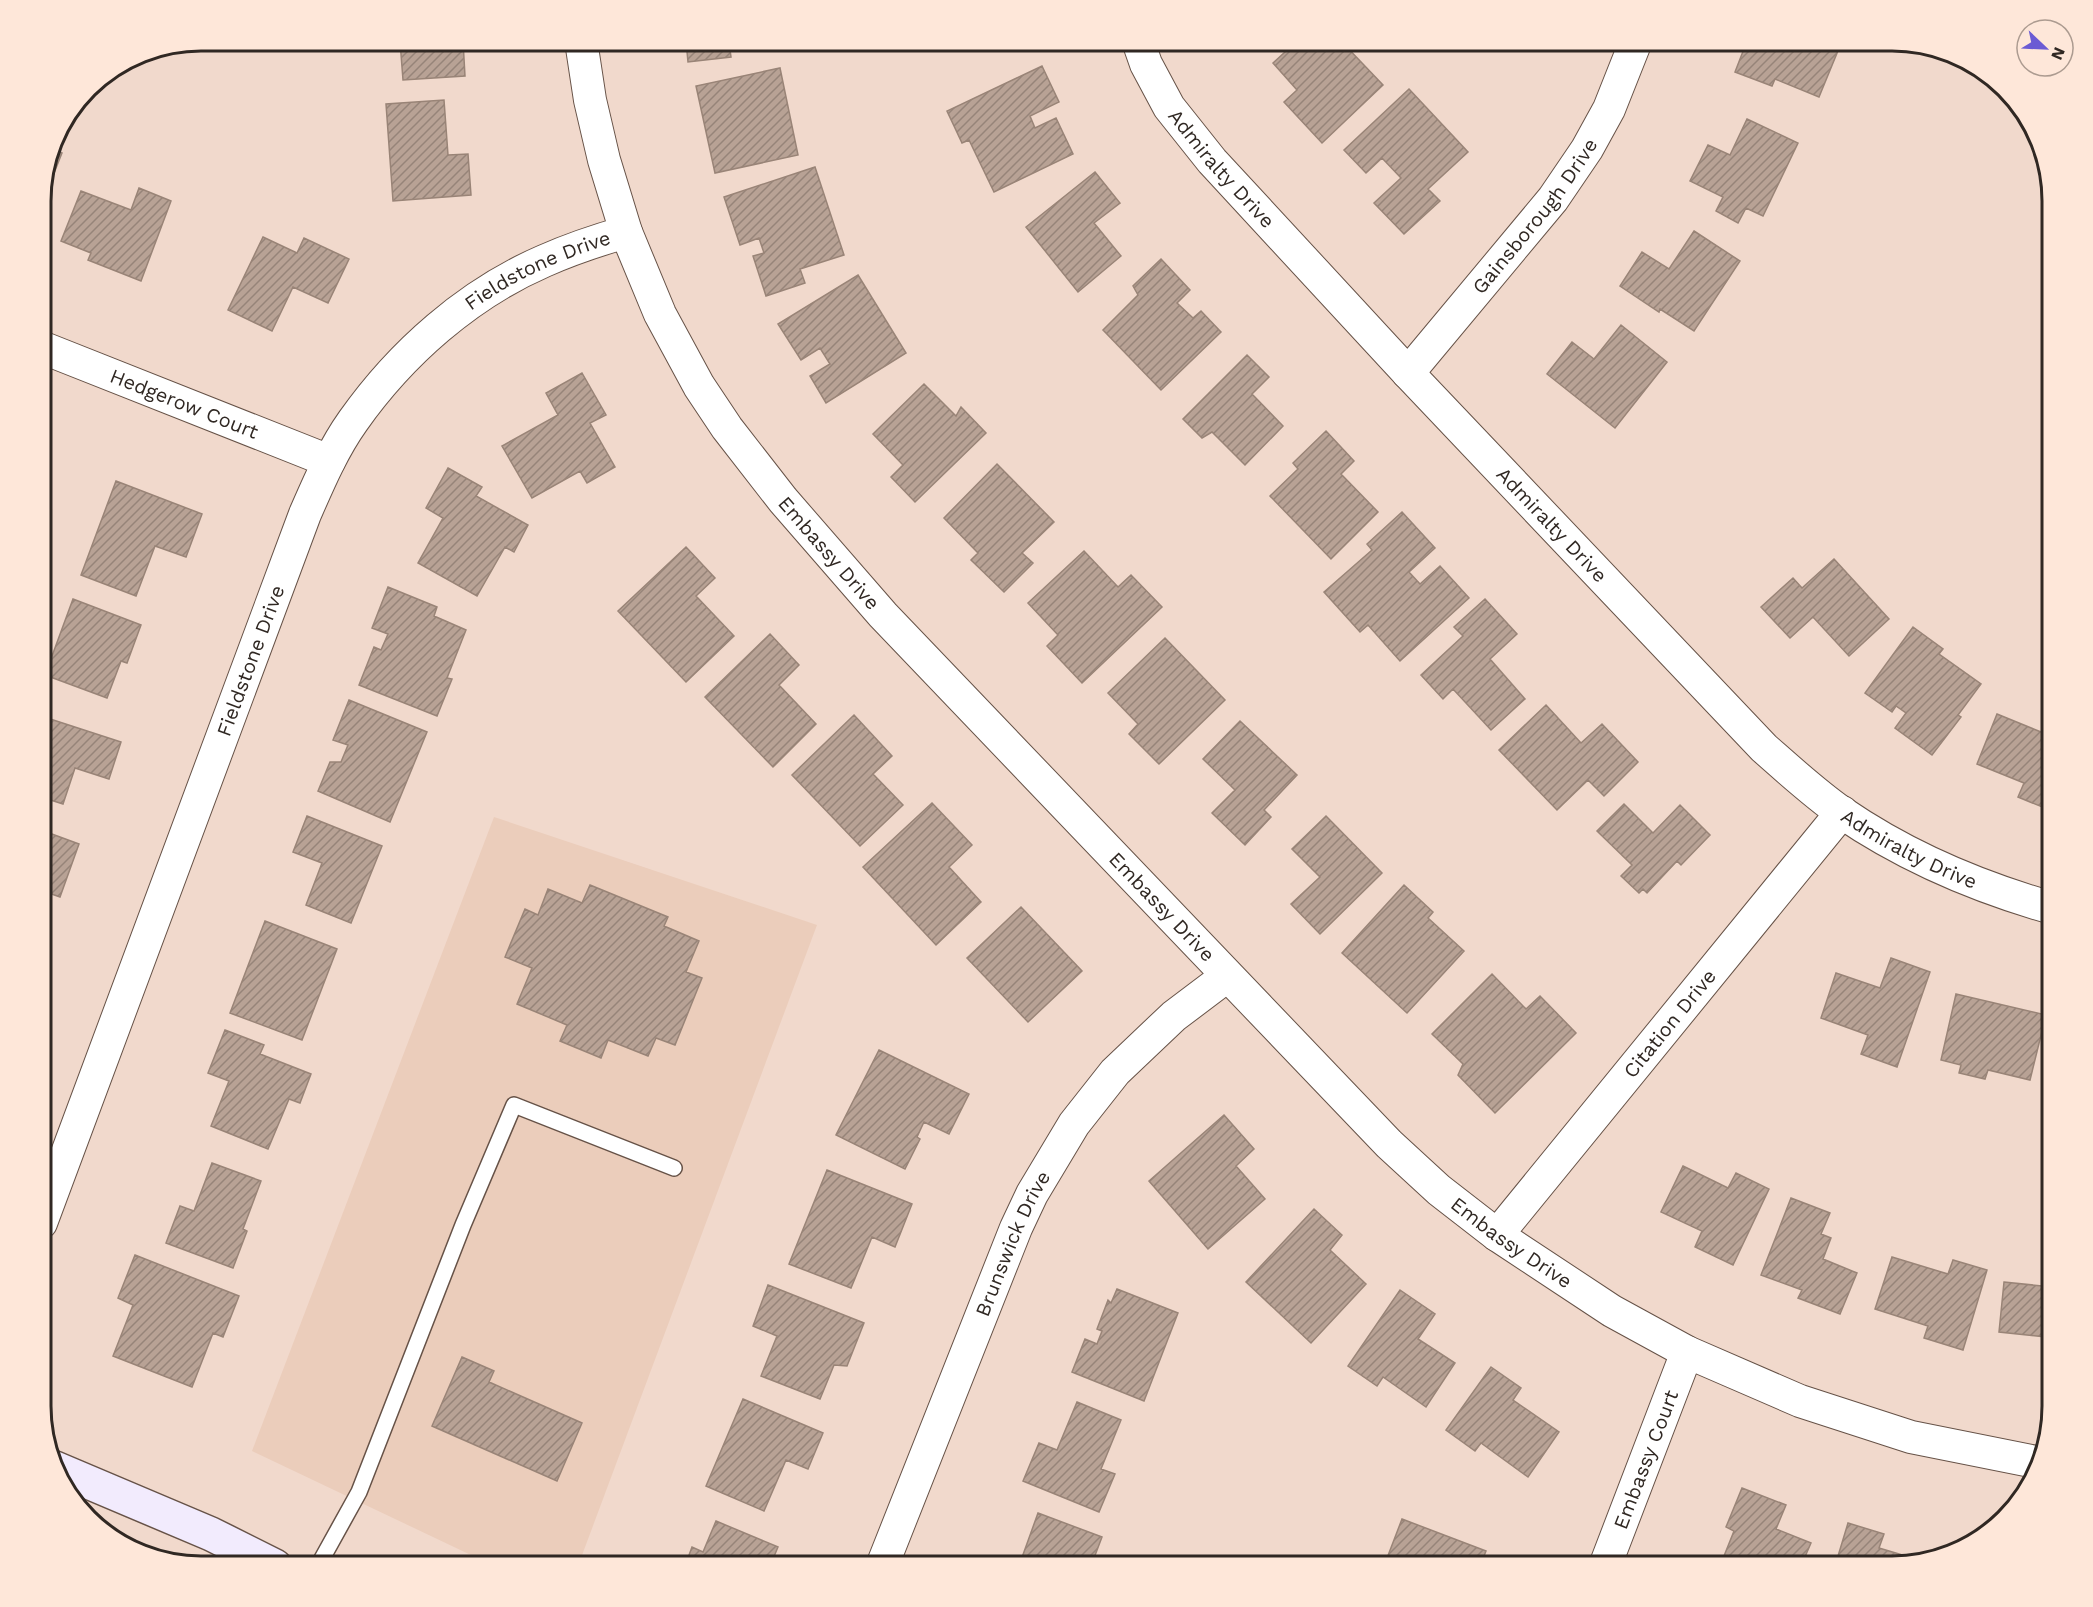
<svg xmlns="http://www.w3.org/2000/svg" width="2093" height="1607" viewBox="0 0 2093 1607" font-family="'Work Sans',sans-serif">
<defs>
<pattern id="building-hatch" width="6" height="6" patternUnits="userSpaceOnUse" patternTransform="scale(1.5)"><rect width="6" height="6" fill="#b8a295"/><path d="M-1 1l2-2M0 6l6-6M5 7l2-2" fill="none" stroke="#968479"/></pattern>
</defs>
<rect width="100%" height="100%" fill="#f1d9cc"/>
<!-- built -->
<path fill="#ebcdbb" d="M 494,817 L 817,925 L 578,1566 L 494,1566 L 252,1451 Z"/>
<!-- building -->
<path fill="url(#building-hatch)" stroke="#998477" stroke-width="1.5" d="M 400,41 L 463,41 L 465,76 L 403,80 Z
M 686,41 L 742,41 L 729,42 L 731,57 L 688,62 Z
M 945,41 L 1009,41 L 1009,42 L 945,47 Z
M 1297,41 L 1341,41 L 1383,85 L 1322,143 L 1284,102 L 1297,90 L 1273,63 Z
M 1747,41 L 1774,41 L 1781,43 L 1782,41 L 1842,41 L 1819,97 L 1775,79 L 1772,86 L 1735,72 Z
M 1042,66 L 1059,102 L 1030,116 L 1035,128 L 1056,118 L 1073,154 L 994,192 L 969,140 L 962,143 L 947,111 Z
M 780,68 L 798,155 L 715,173 L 696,86 Z
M 1409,89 L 1468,152 L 1428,189 L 1440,201 L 1404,234 L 1374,203 L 1401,178 L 1382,158 L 1366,173 L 1344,150 Z
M 444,100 L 448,155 L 468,154 L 471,195 L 393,201 L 386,104 Z
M 1747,119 L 1798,143 L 1763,216 L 1746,208 L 1738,223 L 1716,211 L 1723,197 L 1690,181 L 1708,145 L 1730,155 Z
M 52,149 L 62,153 L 41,206 L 41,191 Z
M 815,167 L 844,255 L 800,269 L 805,283 L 766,296 L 753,256 L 764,253 L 759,238 L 740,245 L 724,197 Z
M 1095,172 L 1120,203 L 1094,223 L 1121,256 L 1078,292 L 1026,227 Z
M 139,188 L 171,201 L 141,281 L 88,260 L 91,253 L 61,241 L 81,191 L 131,210 Z
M 1694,231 L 1740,261 L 1694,331 L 1660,309 L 1659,312 L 1620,286 L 1642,252 L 1669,269 Z
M 263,237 L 297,253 L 304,238 L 349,259 L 328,303 L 293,287 L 272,331 L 228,310 Z
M 1161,259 L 1190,290 L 1177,303 L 1193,318 L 1201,311 L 1221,332 L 1161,390 L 1103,330 L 1138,295 L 1133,286 Z
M 858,275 L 906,353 L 826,403 L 810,376 L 830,364 L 820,348 L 801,360 L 778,324 Z
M 1621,325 L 1667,362 L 1615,428 L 1547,374 L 1572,342 L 1594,359 Z
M 1247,355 L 1269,377 L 1252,394 L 1283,426 L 1245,465 L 1212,432 L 1202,438 L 1183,419 Z
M 582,373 L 606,415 L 590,423 L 615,467 L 587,483 L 580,471 L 532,498 L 502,446 L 558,415 L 546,393 Z
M 924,384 L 956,416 L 961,407 L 986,433 L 915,502 L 891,477 L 903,465 L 873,434 Z
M 1326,431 L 1354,461 L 1341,474 L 1378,512 L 1331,559 L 1270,496 L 1298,469 L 1293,463 Z
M 997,464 L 1054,522 L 1022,553 L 1033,563 L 1004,592 L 971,560 L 978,553 L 944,518 Z
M 448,468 L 482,487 L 476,496 L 528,525 L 514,552 L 505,547 L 477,596 L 418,563 L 443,518 L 426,508 Z
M 116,481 L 202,514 L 186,557 L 155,546 L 136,596 L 81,575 Z
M 1402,512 L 1435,548 L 1409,572 L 1420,584 L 1440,566 L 1469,598 L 1400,661 L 1368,625 L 1360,632 L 1324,592 L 1372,550 L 1367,544 Z
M 686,547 L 715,578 L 696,596 L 734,636 L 686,682 L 618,611 Z
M 1084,551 L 1118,587 L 1131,575 L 1162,607 L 1082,683 L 1047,646 L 1058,635 L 1028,603 Z
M 1834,559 L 1889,619 L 1849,656 L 1813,617 L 1790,638 L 1761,607 L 1793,578 L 1802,588 Z
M 388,587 L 437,607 L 434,616 L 466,630 L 447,678 L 452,679 L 437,716 L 359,685 L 374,647 L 381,650 L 388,634 L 372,628 Z
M 73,599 L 141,625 L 127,663 L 121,661 L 107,698 L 45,675 Z
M 1485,599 L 1517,634 L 1490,659 L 1525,699 L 1491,730 L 1453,689 L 1443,699 L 1421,675 L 1463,636 L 1454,627 Z
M 1913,627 L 1943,649 L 1939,654 L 1981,684 L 1958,715 L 1961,717 L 1932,755 L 1895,728 L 1906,713 L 1896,706 L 1892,712 L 1865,693 Z
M 770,634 L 799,665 L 779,685 L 816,724 L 773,767 L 705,697 Z
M 1165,638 L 1225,700 L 1159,764 L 1129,734 L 1138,724 L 1108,693 Z
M 349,700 L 427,732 L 390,822 L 318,791 L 330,762 L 341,762 L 348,745 L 333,740 Z
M 1546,705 L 1581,743 L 1602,724 L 1638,762 L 1604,796 L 1588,780 L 1557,810 L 1499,750 Z
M 1997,714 L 2041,732 L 2048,716 L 2052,718 L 2052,811 L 2018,797 L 2024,783 L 1977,764 Z
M 854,715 L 892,756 L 873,774 L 903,805 L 860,846 L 792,775 Z
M 41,716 L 121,742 L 109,779 L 75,768 L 63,804 L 41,797 Z
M 1240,721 L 1297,775 L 1264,810 L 1271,817 L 1245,845 L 1212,813 L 1235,790 L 1203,759 Z
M 932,803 L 972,845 L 949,867 L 981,902 L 936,945 L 863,867 Z
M 1624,804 L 1653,833 L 1680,805 L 1710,835 L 1681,865 L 1677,861 L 1647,893 L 1643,889 L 1639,893 L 1621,876 L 1632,865 L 1597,831 Z
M 307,816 L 382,846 L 351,923 L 306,905 L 322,863 L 293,852 Z
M 1326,816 L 1382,873 L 1320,934 L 1291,904 L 1320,877 L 1292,849 Z
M 41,830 L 79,844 L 60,897 L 46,892 L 41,904 Z
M 590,885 L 668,917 L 664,926 L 699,941 L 686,972 L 702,978 L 675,1045 L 656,1038 L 648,1056 L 608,1040 L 601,1058 L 560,1041 L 567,1025 L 517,1004 L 532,968 L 505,957 L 525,909 L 538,915 L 548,889 L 582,903 Z
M 1404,885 L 1433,912 L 1428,918 L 1464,951 L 1407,1013 L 1342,953 Z
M 1021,907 L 1082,971 L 1028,1022 L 967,958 Z
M 265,921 L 337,949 L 302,1040 L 230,1013 Z
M 1891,958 L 1930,972 L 1897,1067 L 1861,1054 L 1868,1035 L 1821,1018 L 1836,973 L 1880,988 Z
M 1492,974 L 1526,1009 L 1540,996 L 1576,1033 L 1495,1113 L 1458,1075 L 1463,1064 L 1432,1034 Z
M 1956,994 L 2046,1015 L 2030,1080 L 1988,1070 L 1985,1079 L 1959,1073 L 1961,1065 L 1941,1060 Z
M 225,1030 L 264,1045 L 260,1054 L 311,1074 L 300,1103 L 289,1099 L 268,1149 L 211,1126 L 229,1081 L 208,1073 Z
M 879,1050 L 969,1094 L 949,1134 L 924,1122 L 917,1137 L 920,1139 L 905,1169 L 836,1135 Z
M 1224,1115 L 1254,1149 L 1236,1166 L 1265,1199 L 1208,1249 L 1149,1181 Z
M 212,1163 L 261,1181 L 243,1229 L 247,1231 L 233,1268 L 166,1243 L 180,1206 L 194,1211 Z
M 1683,1166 L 1728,1188 L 1736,1173 L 1769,1189 L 1733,1265 L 1695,1247 L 1702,1231 L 1661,1212 Z
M 827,1170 L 912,1204 L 895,1247 L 872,1237 L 851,1288 L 789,1264 Z
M 1791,1198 L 1830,1213 L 1821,1234 L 1831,1238 L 1823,1259 L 1857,1273 L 1840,1314 L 1798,1298 L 1802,1290 L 1761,1275 Z
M 1314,1209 L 1342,1235 L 1330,1250 L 1366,1284 L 1311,1343 L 1246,1282 Z
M 135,1255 L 239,1296 L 223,1337 L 213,1333 L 192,1387 L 113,1356 L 133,1305 L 118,1298 Z
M 1892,1257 L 1948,1274 L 1953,1260 L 1987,1270 L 1963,1350 L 1924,1338 L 1928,1326 L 1875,1309 Z
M 2004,1282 L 2052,1287 L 2052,1366 L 2042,1365 L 2046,1337 L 1999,1332 Z
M 768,1285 L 864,1323 L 847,1366 L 834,1365 L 820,1399 L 761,1376 L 777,1336 L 753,1326 Z
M 1117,1289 L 1178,1313 L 1144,1401 L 1072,1372 L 1085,1339 L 1097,1344 L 1102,1331 L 1097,1329 L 1108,1300 L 1111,1303 Z
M 1400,1290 L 1435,1314 L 1418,1339 L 1455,1363 L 1426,1407 L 1383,1377 L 1377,1386 L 1348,1366 Z
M 462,1357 L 494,1371 L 489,1382 L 582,1423 L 557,1481 L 432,1426 Z
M 1491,1367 L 1521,1388 L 1513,1400 L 1559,1432 L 1528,1477 L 1481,1443 L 1475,1451 L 1446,1430 Z
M 743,1399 L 823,1433 L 808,1469 L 786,1460 L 764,1511 L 706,1486 Z
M 1077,1402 L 1121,1420 L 1101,1469 L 1115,1474 L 1099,1512 L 1023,1481 L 1039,1443 L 1057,1450 Z
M 1742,1488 L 1786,1505 L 1776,1529 L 1811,1543 L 1801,1566 L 1720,1566 L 1734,1531 L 1726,1527 Z
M 1038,1513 L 1102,1537 L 1091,1566 L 1000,1566 L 1003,1557 L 1020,1563 Z
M 1402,1519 L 1486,1551 L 1480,1566 L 1384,1566 Z
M 716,1521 L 778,1547 L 770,1566 L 685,1566 L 692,1547 L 703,1552 Z
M 1848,1523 L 1884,1534 L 1879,1548 L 1919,1560 L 1892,1566 L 1835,1566 Z"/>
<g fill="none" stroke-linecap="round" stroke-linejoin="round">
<!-- lane casing -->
<g stroke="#665247" stroke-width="18">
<path id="lane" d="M 318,1566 L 359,1492 L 463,1225 L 514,1105 L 674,1168"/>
</g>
<!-- street casing -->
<g stroke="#665247" stroke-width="34">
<g id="street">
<path id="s1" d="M 581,41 L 590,100 L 604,160 L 626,232 L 660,314 L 699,386 L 727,428 L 783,500 L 883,615 L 1389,1144 L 1439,1190 L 1497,1235 L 1612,1311 L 1687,1352 L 1800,1401 L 1911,1437 L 2041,1463"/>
<path id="s2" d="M 1138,41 L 1146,64 L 1169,107 L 1212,161 L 1408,373 L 1764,748 C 1789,770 1814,793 1841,812 C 1905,856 1978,887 2052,908"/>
<path id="s3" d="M 41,347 L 329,461"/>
<path id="s4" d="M 1408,373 L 1553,199 L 1587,149 L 1609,109 L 1636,41"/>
<path id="s5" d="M 41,1223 L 305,514 C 319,482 333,449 353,421 C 401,353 468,294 544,261 C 571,249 598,240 626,232"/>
<path id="s6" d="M 1497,1235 L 1842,812"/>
<path id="s7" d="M 882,1566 L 1016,1228 L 1032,1194 L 1074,1124 L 1115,1072 L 1174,1016 L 1227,976"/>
<path id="s8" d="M 1605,1566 L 1687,1352"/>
</g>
</g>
<!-- secondary casing -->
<g stroke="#665247" stroke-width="36">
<path id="secondary" d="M 55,1468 L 211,1534 L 275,1566"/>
</g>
<!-- lane -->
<use href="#lane" stroke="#fff" stroke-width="15"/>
<!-- street -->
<use href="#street" stroke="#fff" stroke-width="32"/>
<!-- secondary -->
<use href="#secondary" stroke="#f2ebfd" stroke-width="33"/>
</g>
<g text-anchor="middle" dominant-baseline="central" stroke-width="4.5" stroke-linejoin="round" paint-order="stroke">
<!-- street labels -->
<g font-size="20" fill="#302823" stroke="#fee7d9">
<text stroke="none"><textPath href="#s2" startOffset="154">Admiralty Drive</textPath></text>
<text stroke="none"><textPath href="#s4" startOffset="202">Gainsborough Drive</textPath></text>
<text stroke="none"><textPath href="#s5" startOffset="1104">Fieldstone Drive</textPath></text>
<text stroke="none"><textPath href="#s3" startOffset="154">Hedgerow Court</textPath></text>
<text stroke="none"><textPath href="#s2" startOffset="640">Admiralty Drive</textPath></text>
<text stroke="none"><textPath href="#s1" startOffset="579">Embassy Drive</textPath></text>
<text stroke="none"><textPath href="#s5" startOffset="600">Fieldstone Drive</textPath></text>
<text stroke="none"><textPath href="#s2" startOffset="1126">Admiralty Drive</textPath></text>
<text stroke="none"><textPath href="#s1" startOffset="1065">Embassy Drive</textPath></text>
<text stroke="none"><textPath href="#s6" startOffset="273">Citation Drive</textPath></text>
<text stroke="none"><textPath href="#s1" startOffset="1551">Embassy Drive</textPath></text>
<text stroke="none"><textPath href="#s7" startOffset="348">Brunswick Drive</textPath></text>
<text stroke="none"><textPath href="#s8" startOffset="114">Embassy Court</textPath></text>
</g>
</g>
<!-- crop -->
<path d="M0 0H2093V1607H0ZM201 51H1892A150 150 0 0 1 2042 201V1406A150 150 0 0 1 1892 1556H201A150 150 0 0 1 51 1406V201A150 150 0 0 1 201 51Z" fill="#fee7d9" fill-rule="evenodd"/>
<path fill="none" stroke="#302823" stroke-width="3" d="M201 51H1892A150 150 0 0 1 2042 201V1406A150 150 0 0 1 1892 1556H201A150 150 0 0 1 51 1406V201A150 150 0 0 1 201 51Z"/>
<!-- north arrow -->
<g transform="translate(2045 48) rotate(113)"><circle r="28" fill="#fee7d9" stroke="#ac9b90" stroke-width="1.5"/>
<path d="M0-4.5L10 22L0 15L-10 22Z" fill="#6b5bd4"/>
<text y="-9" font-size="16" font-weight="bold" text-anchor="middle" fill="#302823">N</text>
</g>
</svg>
